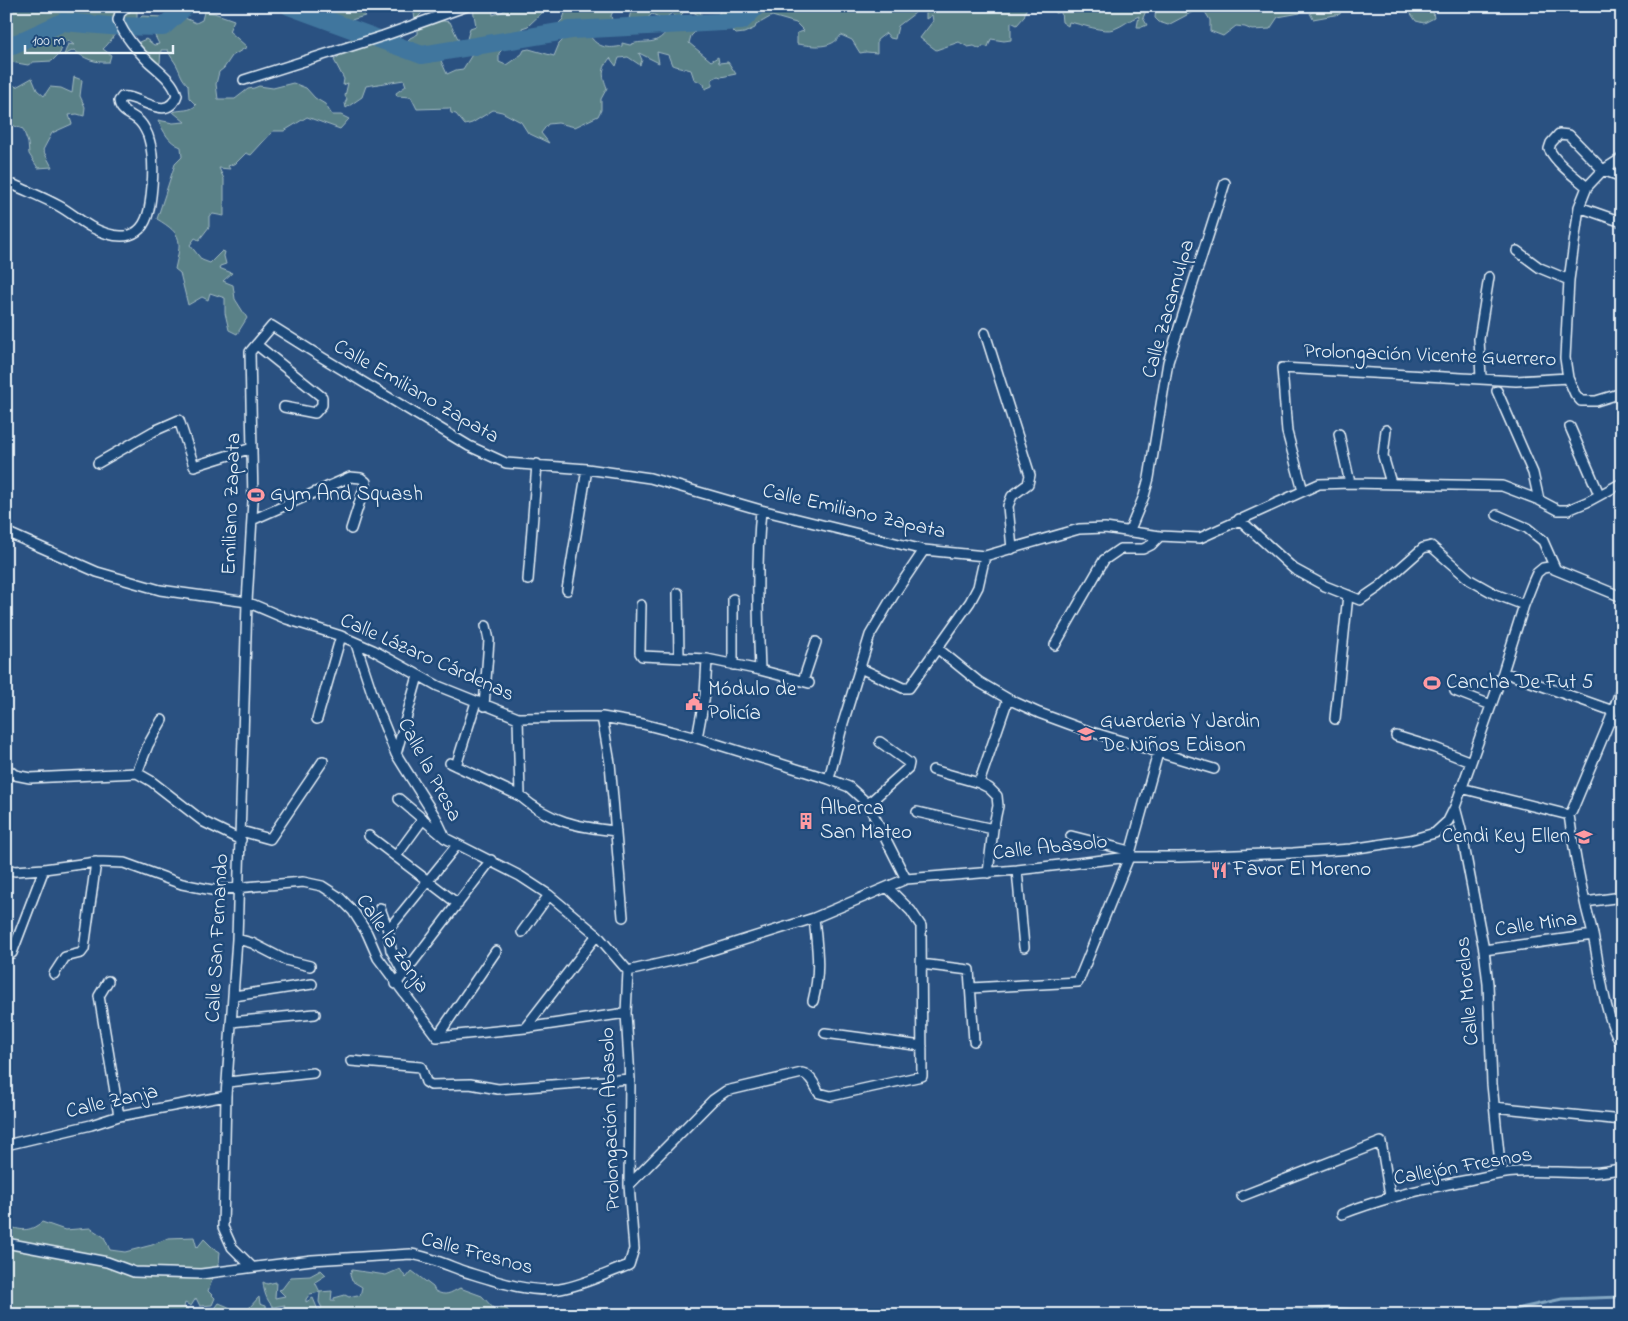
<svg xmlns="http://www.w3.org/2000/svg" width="1628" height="1321" viewBox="0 0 1628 1321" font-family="'Indie Flower',sans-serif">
<rect width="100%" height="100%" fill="#2a5181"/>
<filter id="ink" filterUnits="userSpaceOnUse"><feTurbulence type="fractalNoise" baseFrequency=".02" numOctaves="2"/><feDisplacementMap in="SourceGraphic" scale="10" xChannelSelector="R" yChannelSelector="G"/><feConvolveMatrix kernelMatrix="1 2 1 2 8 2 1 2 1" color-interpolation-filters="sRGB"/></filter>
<g filter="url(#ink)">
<!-- green -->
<path fill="#5a8187" stroke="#a1b9c0" d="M 6,6 L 132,6 L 137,12 L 137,22 L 142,16 L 185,18 L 196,23 L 202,20 L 204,12 L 214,13 L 234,20 L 229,31 L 247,47 L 232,56 L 224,68 L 219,72 L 216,84 L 218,99 L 235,99 L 248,89 L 254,88 L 259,86 L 273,88 L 293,83 L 306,88 L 315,98 L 325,104 L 332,115 L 341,115 L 349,119 L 340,129 L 307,117 L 284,131 L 273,131 L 251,155 L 246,153 L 236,163 L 228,166 L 230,169 L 219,168 L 224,179 L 224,216 L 213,214 L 209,216 L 209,227 L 199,240 L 195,238 L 190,245 L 202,260 L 210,263 L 222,251 L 225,252 L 224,256 L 226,264 L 220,266 L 219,268 L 232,273 L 223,281 L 233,285 L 235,299 L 247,318 L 237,334 L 229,330 L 225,313 L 225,298 L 210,293 L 208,300 L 202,297 L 188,305 L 180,273 L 175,269 C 181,241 184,235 157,219 L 175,164 L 182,157 L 181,147 C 168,142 164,132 158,120 L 173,123 L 185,122 L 173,112 C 181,109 190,112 196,105 L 189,98 L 188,85 C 181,78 181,74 177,66 C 174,60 170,57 168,50 L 161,50 L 160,63 L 152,68 L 142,61 L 142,56 L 137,53 L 139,42 L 146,39 L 154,45 L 159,44 L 148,22 L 141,31 C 114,20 118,36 103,49 L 111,55 L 109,62 C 95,63 84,59 74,50 L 64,55 L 68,44 L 74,45 L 68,40 L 63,45 L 60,53 L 52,61 L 33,62 L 28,65 L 11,62 L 6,65 Z
M 304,6 L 366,6 L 366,8 L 362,10 L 365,16 L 351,20 L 339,16 L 312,13 Z
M 413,6 L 439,6 L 436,13 L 431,14 L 424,11 L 415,20 Z
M 477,6 L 492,6 L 493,15 L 504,11 L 504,6 L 547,6 L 546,9 L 528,26 L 522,28 L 523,33 L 529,36 L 507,45 L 499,53 L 499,62 L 506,65 L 522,54 L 524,50 L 529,49 L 554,56 L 559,44 L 564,39 L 549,33 L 563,19 L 567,7 L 615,6 L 611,16 L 614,27 L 600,27 L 590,36 C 598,48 609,49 622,46 L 622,43 L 630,45 C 637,41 646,43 654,41 C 664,38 669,27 677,20 L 672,13 L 664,19 L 652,14 L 635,29 L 628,23 L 631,11 L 641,6 L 702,6 L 700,11 L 702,17 L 693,12 L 684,12 L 680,16 L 700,18 L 698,29 L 691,36 L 689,43 L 711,61 L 718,57 L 719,63 L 728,62 L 736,74 L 721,77 L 718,76 L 712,79 L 712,86 L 705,89 L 704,84 L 694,79 L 691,70 L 672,65 L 668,55 L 657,52 L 659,63 L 639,53 L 642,60 L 640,65 L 628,57 L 619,58 L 616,66 L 610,58 C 601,70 602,75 607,88 L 601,99 L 601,110 L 598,116 L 575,127 L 558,123 L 548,124 L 541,133 L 549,143 L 528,133 L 521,122 L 502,112 L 493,110 L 472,123 L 465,125 L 456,114 L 451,113 L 450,108 L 417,109 L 411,97 L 397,96 L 396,93 L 406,86 L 404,80 L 366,86 L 362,97 L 346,108 L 345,103 L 347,99 L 345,96 L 348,83 L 343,85 L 344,79 L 334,60 L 339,56 L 346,41 L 359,36 L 368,34 L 402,47 L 410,38 L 418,34 L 418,22 L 431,19 L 450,22 L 460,43 L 438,54 L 447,74 L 456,70 L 463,69 L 473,53 L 467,39 L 470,28 L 476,26 L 473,9 Z
M 725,6 L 918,6 L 915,13 L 898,26 L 895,39 L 890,38 L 886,33 L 877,40 L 877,53 L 866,52 L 860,53 L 852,40 L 841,35 C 831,50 813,46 797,44 L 797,33 L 804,31 L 796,23 L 772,16 L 756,25 L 755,28 L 744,33 L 736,34 L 731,29 L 725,30 L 719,21 L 719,12 Z
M 926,6 L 1027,6 L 1024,17 L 1017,25 L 1011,22 L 1011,40 L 1004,41 L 991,39 L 988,47 L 982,46 L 980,49 L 974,46 L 968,47 L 959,42 L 936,50 L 920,38 L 933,21 L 932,15 L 926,19 Z
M 1052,6 L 1148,6 L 1143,18 L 1147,25 L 1142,27 L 1137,27 L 1139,16 C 1130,19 1123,26 1114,29 C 1104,33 1081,24 1069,22 L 1068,26 L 1062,22 L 1061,12 L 1055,13 Z
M 1156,6 L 1307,6 L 1300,13 L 1278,17 L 1270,29 L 1252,30 L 1245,27 L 1236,26 L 1223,36 L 1210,31 L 1210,20 L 1202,7 L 1168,25 L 1159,22 L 1155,18 Z
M 1312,6 L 1360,6 L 1360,7 L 1349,7 L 1341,10 L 1340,14 L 1313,19 L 1310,13 L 1315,10 Z
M 1414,6 L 1432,6 L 1434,18 L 1424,23 L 1416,21 L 1409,11 Z
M 6,71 L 11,82 L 16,87 L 32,78 L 37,90 L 44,96 L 50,87 L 61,88 L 72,93 L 74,77 L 82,80 L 80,96 L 85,107 L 84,116 L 77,114 L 69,115 L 72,124 L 52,133 L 43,150 L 52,167 L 38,168 L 29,154 L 28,143 L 23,129 L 6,123 Z
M 42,1222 L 65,1230 L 90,1228 L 104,1237 L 110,1250 L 125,1252 L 152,1245 L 168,1238 L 194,1237 L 197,1248 L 204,1239 L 212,1247 L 220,1252 L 219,1262 L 208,1291 L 215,1298 L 212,1305 L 200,1306 L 196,1298 L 191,1306 L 185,1303 L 184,1307 L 188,1309 L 191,1314 L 181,1315 L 6,1315 L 6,1226 C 22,1230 28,1233 42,1222 Z
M 400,1269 L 406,1278 L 412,1271 L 433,1287 L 435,1291 C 446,1297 450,1293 460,1288 L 482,1296 L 495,1310 L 501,1307 L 508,1310 L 508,1315 L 277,1315 L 285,1305 L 273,1307 C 266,1299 264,1292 263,1282 L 267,1284 L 276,1282 L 275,1298 L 285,1296 L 279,1290 L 282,1289 L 291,1277 L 310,1276 L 321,1270 L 326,1275 L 315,1282 L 320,1292 L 310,1294 L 306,1299 L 306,1302 L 313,1298 L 318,1310 L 322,1308 L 319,1302 L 320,1292 L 332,1291 L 331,1301 L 334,1301 L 334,1298 L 345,1295 L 349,1297 L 357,1295 L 360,1296 L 362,1287 L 352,1281 L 350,1275 L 352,1270 L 386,1275 Z
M 259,1297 L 260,1304 L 266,1306 L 267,1310 L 271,1311 L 272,1315 L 210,1315 L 219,1303 L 231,1308 L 249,1308 Z"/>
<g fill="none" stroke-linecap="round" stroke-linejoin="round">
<!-- stream -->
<path stroke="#84a7c2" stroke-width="3" d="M 1254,1315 L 1330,1308 L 1426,1315
M 1489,1315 L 1562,1299 L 1622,1297"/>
<!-- river -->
<path stroke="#41769e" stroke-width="18" d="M 289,6 L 422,55 L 571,30 L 742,21 L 757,6
M 6,48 L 63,22 L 110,26 L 163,27 L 186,6"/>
<!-- minor casing -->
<g stroke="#e8f1f8" stroke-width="12">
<path id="minor" d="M 244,80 L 383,36 L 467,6
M 1622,158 L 1603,170 L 1587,187 L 1579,207 L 1569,280 L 1565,358 L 1568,378 L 1575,394 L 1581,401 L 1596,401 L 1622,393
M 6,185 L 14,185 C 29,192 45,198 59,206 C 70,212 80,221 91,227 C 120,242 145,241 150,204 C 153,183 155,159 149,139 C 148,134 143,125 140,122 C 133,114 121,114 119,101 L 122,97 C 139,94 167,124 177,95 C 173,81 160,72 149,62 C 136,49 125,37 118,20 L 120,13 L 128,6
M 1587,187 C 1574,176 1557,164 1549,149 L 1551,143 L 1559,134 L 1569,135 L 1603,170 L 1622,177
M 1579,207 L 1622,222
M 1517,251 L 1540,268 L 1569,280
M 985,333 L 1030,475 L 1028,484 L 1012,496 L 1008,506 L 1012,549
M 257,345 L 322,397 L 322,405 L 315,413 L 284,407
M 1481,378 L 1479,339 L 1489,277
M 1497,391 L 1533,473 L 1539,500
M 1570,427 L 1599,494
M 1386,430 L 1383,456 L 1391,483
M 1339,434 L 1350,483
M 98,463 L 154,431 L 179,420 L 194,466 L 252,448
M 1303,491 L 1287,432 L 1282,368 L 1516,381 L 1568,378
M 1497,515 L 1527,528 L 1543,541 L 1555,568
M 1239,519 L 1294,569 L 1325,586 L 1360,600 L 1379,587 L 1423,548 L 1431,546 L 1470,580 L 1495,594 L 1524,605
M 252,520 L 350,477 L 361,478 L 366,482 L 351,529
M 6,532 L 97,572 L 160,590 L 247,602 L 287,619 L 341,636 L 373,650 L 438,686 L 518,718 L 602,717 L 643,724 L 697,738 L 829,779 L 849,787 L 868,804 L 906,879
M 1129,532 L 1144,496 L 1149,478 L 1168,362 L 1225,183
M 528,580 L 537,464
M 567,590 L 587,469
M 678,593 L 679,657
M 733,599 L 733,665
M 641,605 L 640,653 L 642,656 L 707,659 L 760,670 L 809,683
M 356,644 L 375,702 L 396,754 L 436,818 L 444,835
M 1055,645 L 1104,560 L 1120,549 L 1143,549 L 1151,545 L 1160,536
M 937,648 L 979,682 L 1008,699 L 1039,713 L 1088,731 L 1214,769
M 860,668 L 903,688 L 909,688 L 970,602 L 978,587 L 985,556
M 760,670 C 758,616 756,564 761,510
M 1503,672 L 1613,711
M 803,681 L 816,642
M 1622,686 L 1610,720 L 1572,811 L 1569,815 C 1573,844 1578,873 1585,902 C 1587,913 1591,924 1593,935 C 1601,973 1603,1012 1622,1046
M 1455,691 L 1491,705
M 484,706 L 489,640 L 486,626
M 602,717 L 610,763 L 623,917
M 518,718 L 520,796 C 550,822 578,827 616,831
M 317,719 L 341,636
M 1335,719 L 1348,595
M 1610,720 L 1622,721
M 1396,736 L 1435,748 L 1471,762
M 697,738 L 705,695 L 707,659
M 396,754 L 418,676
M 450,763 L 520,796
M 456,766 L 476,702
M 6,768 L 15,775 L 30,778 L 137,773 L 151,781 L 204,822 L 241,840
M 933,770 L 979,783
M 137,773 L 148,745 L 162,720
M 829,779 L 843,723 L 870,635 L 893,596 L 924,550
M 1461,788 L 1569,815
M 399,799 L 445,838 L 520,876 L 549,895 L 597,935 L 628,971
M 868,804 L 908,768 L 909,763 L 880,742
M 1455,807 L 1461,830 L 1484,950 L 1488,984 L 1492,1084 L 1501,1174
M 917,812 L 993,829
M 241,831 L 270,839 L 323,761
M 369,836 L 458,904
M 1071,836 L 1130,851
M 396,856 L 423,819
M 6,869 L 15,871 L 44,869 L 96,862 L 124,863 L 182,884 L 212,890 L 303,882 L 322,886 L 339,897 L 353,911 L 367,933 L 378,958 L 437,1037
M 1017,870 L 1024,947
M 988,873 L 993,829 L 998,806 L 997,796 L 989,788 L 979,783 L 1008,699
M 1585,902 L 1622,897
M 380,908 L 388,930 L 391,950 L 404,974
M 388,930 L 457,845
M 522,932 L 549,895
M 237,939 L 252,943 L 285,960 L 310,966
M 1484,950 L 1593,935
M 12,953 L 44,869
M 921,964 L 969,970 L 974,1041
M 628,971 L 693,956 L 814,918 L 906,879 L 1017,870 L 1129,857 L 1179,857 L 1293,853 L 1351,849 L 1410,840 L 1435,833 L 1448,821 L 1455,807 L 1503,672 L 1524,605 L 1533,582 L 1537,573 L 1543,568 L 1549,567 L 1622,597
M 54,974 L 65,957 L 81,953 L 84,949 L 96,862
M 108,981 L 99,996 L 119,1116
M 396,984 L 491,860
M 971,988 L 1078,982 L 1129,857 L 1158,753
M 234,996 L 312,984
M 813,1001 C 821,970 817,948 814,918
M 231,1022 L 315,1014
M 525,1028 L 597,935
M 825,1033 L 922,1046
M 437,1037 L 525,1028 L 626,1013
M 437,1037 L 496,951
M 351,1061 L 421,1067 L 426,1082 L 431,1085 L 470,1084 L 498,1089 L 630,1079
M 228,1082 L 313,1073
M 1494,1107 L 1622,1120
M 6,1145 L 91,1125 L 119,1116 L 226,1096
M 629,1185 L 713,1100 L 726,1091 L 802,1073 C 811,1075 815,1086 819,1093 L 831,1096 L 922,1076 L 921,926 L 911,911 L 887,887
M 1242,1196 L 1381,1142 L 1390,1196
M 1342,1214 C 1382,1198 1421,1189 1463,1181 C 1480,1178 1498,1173 1516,1172 C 1551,1169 1587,1178 1622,1168
M 6,1243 L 107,1262 L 134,1272 L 201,1274 L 312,1260 L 411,1254 C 430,1257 447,1265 466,1272 C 495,1281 529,1293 560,1289 C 584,1285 607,1273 629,1265 L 634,1249 L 629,1185 L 630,1079 L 626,1013 L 628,971
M 251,1266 L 232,1247 L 223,1227 L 226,1096 L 237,939 L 247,602 L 253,501 L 250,352 L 272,326 L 323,358 L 469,446 L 506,463 L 587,469 L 650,478 L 761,510 L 924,550 L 985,556 L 1079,529 L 1105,528 L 1160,536 L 1200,538 L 1319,484 L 1350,483 L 1502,486 L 1539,500 L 1558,510 L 1568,510 L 1587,502 L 1622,483"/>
</g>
<!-- minor -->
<use href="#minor" stroke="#1f4a7a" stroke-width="9"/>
</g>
</g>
<!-- icons -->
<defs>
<g id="stadium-bare" transform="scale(1.35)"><path d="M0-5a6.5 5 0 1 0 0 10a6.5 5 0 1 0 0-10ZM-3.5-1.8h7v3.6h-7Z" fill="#ff9aa2" stroke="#1f4a7a" stroke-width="2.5" paint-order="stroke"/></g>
<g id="civic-bare" transform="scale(1.35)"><path d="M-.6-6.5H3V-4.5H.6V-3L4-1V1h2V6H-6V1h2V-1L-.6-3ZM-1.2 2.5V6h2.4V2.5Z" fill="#ff9aa2" stroke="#1f4a7a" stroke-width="2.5" paint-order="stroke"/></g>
<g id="school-bare" transform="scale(1.35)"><path d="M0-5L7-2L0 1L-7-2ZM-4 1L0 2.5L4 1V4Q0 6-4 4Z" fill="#ff9aa2" stroke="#1f4a7a" stroke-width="2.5" paint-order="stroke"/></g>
<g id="building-bare" transform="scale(1.35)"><path d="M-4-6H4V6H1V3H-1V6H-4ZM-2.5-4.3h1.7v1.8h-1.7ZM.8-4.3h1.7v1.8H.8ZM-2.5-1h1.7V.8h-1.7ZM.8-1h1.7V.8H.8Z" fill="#ff9aa2" stroke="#1f4a7a" stroke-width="2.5" paint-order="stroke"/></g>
<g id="restaurant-bare" transform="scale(1.35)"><path d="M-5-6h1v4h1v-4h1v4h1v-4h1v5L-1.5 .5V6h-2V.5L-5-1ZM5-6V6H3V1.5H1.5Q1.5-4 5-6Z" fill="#ff9aa2" stroke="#1f4a7a" stroke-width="2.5" paint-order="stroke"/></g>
</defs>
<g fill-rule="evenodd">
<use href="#stadium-bare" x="256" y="495"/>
<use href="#stadium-bare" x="1432" y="683"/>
<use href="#civic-bare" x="694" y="702"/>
<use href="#school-bare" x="1086" y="734"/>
<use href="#building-bare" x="806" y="821"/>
<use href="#school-bare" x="1584" y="837"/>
<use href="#restaurant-bare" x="1219" y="870"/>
</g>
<g text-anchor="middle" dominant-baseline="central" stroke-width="5" stroke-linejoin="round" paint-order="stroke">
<!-- street labels -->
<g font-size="21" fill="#e8f1f8" stroke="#1f4a7a">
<text transform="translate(1169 309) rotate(-74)">Calle Zacamulpa</text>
<text transform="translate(1430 356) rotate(2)">Prolongación Vicente Guerrero</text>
<text transform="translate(416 392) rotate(30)">Calle Emiliano Zapata</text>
<text transform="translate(232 504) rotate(-88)">Emiliano Zapata</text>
<text transform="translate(854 512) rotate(13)">Calle Emiliano Zapata</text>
<text transform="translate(427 658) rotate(24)">Calle Lázaro Cárdenas</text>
<text transform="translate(429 770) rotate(62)">Calle la Presa</text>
<text transform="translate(1050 848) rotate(-6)">Calle Abasolo</text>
<text transform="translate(1536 925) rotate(-8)">Calle Mina</text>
<text transform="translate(218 938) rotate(-87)">Calle San Fernando</text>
<text transform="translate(392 944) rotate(56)">Calle la Zanja</text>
<text transform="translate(1468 991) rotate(-95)">Calle Morelos</text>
<text transform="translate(112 1102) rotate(-13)">Calle Zanja</text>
<text transform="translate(611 1119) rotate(-92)">Prolongación Abasolo</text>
<text transform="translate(1463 1167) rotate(-10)">Callejón Fresnos</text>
<text transform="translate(477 1254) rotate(15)">Calle Fresnos</text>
</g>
<!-- poi labels -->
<g font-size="21" fill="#e8f1f8" stroke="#1f4a7a" text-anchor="start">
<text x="270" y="495">Gym And Squash</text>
<text x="1446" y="683">Cancha De Fut 5</text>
<text x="708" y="690">Módulo de<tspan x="708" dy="24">Policía</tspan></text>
<text x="1100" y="722">Guarderia Y Jardin<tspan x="1100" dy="24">De Niños Edison</tspan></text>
<text x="820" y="809">Alberca<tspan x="820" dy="24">San Mateo</tspan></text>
<text x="1570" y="837" text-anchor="end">Cendi Key Ellen</text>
<text x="1233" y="870">Favor El Moreno</text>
</g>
</g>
<!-- margin -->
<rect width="1628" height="1321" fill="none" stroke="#1f4a7a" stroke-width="25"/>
<rect x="12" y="12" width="1603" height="1296" fill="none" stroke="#e8f1f8" stroke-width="2" filter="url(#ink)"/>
<!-- scale -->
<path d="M25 45v8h148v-8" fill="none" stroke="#e8f1f8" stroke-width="2.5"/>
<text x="32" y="45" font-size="15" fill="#e8f1f8" stroke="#1f4a7a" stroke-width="4" paint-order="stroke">100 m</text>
</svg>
